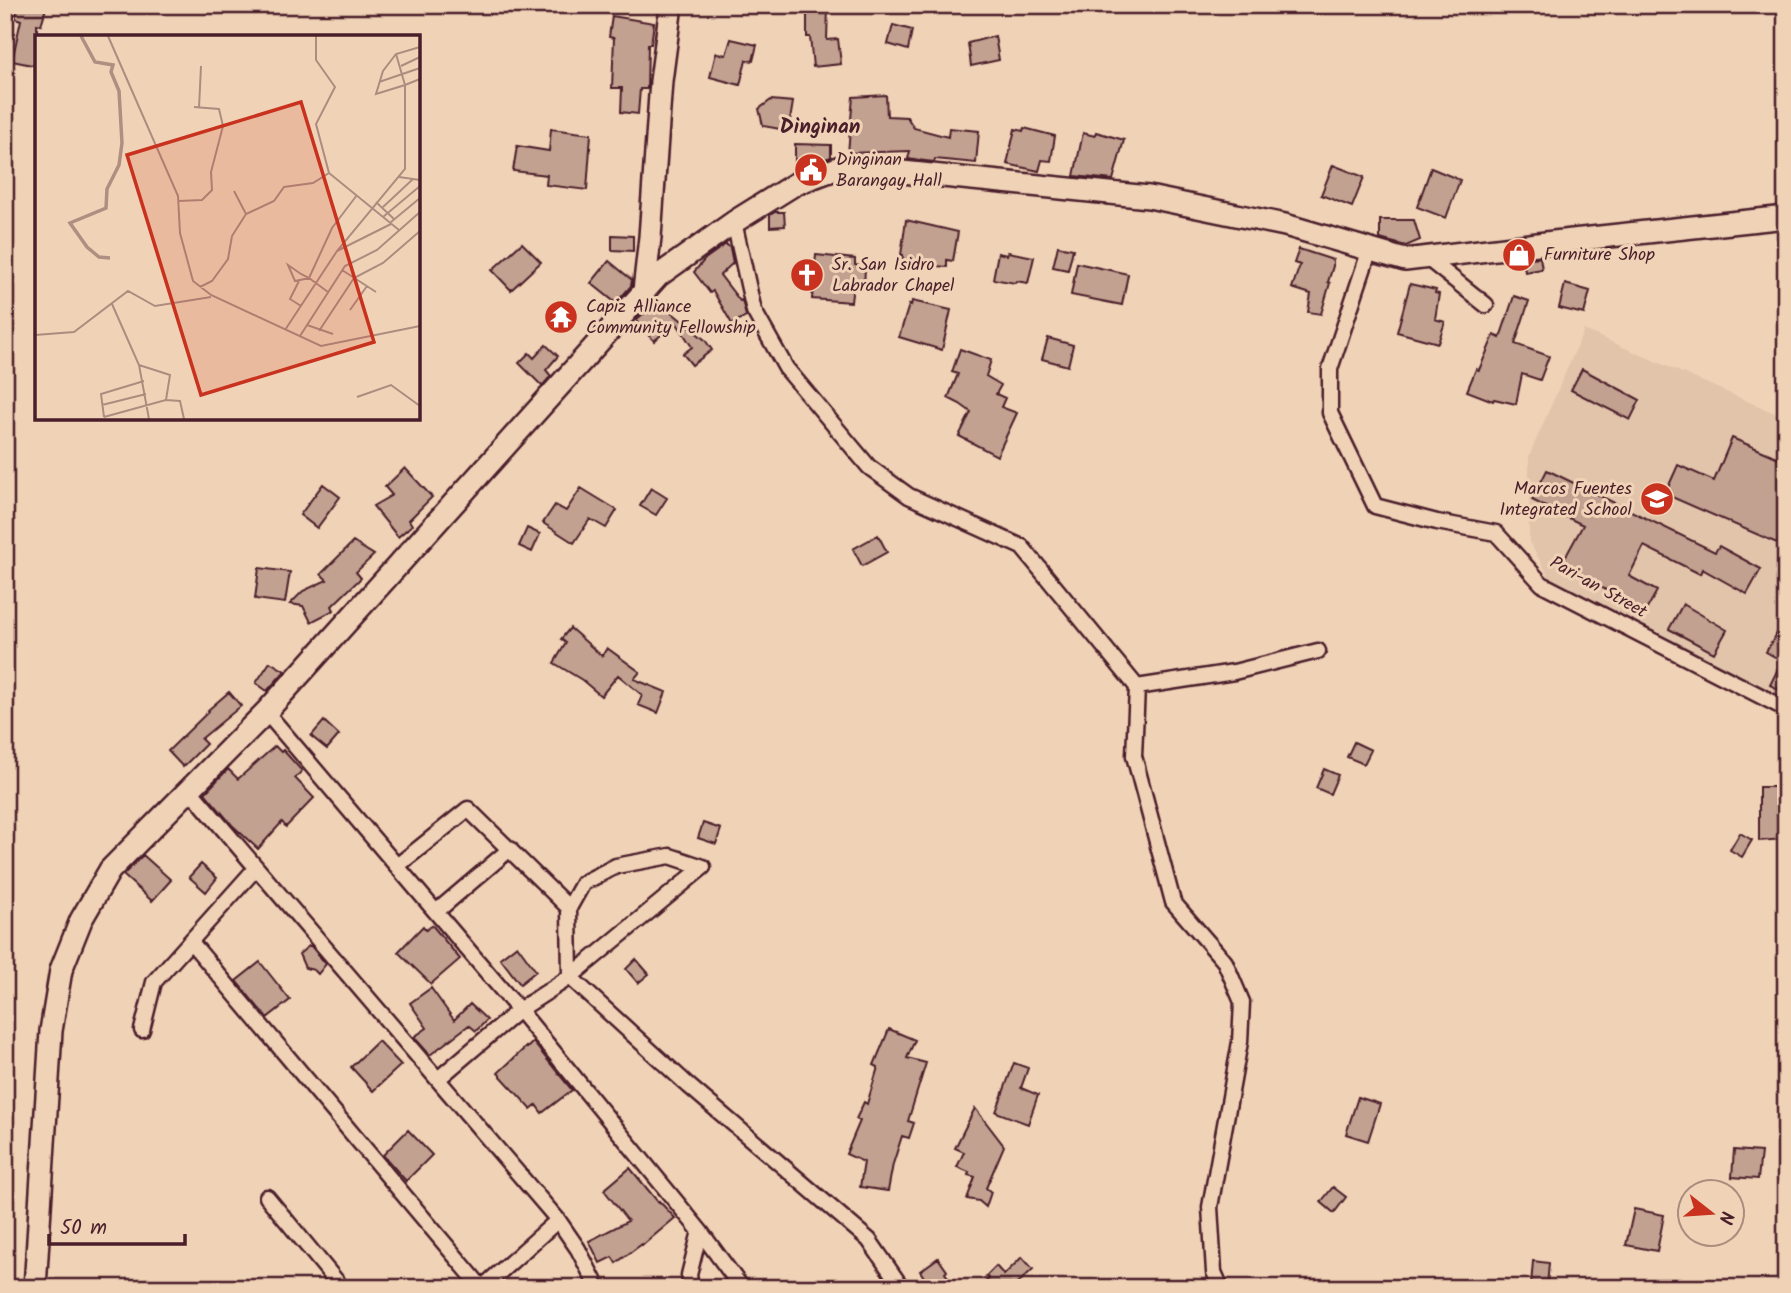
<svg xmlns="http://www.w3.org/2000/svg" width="1791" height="1293" viewBox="0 0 1791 1293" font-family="Kalam,sans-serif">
<rect width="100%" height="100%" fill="#f0d3b7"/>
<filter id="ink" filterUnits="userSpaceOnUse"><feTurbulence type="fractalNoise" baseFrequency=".0143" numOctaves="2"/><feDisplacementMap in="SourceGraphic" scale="14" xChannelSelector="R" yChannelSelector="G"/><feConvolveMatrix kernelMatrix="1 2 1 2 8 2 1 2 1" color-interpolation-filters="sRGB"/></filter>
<g filter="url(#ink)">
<!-- built -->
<path fill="#e2c4ab" d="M 1584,330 L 1786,418 L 1786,698 L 1550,578 L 1529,542 L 1529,456 Z"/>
<!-- building -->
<path fill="#c2a190" stroke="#4a1f2b" stroke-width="2" d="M 18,5 L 47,5 L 41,25 L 37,24 L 37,66 L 12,61 L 21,20 L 15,18 Z
M 807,5 L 828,5 L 827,40 L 838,39 L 841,64 L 813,67 L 810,37 L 807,37 Z
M 612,16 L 654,23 L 651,44 L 648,44 L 647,89 L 640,89 L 638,114 L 621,112 L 622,88 L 612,88 L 614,38 L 609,37 Z
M 893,25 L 912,30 L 908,50 L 888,44 Z
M 995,36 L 999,60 L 971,66 L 968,43 Z
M 731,39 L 757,45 L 753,61 L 746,60 L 740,85 L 710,77 L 716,53 L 726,55 Z
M 886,95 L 887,116 L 907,117 L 914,128 L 948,137 L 949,128 L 979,131 L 976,163 L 935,159 L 934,162 L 908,159 L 910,151 L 848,153 L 853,97 Z
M 771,100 L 793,102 L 789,127 L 780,129 L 763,126 L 759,109 Z
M 1024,128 L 1055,136 L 1051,161 L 1042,160 L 1039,171 L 1007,164 L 1015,129 L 1023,131 Z
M 551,129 L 591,134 L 587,190 L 546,185 L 547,175 L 513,171 L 517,146 L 549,151 Z
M 1096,132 L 1124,140 L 1113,180 L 1074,176 L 1083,133 L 1095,136 Z
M 795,144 L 831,145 L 831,157 L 811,164 L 795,163 Z
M 1333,165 L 1364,177 L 1352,207 L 1321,195 Z
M 1431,168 L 1460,180 L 1446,218 L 1417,207 Z
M 775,212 L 784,212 L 785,226 L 770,227 L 770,215 Z
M 906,220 L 958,232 L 953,261 L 947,260 L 947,267 L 902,263 L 903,255 L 901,255 Z
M 1380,220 L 1414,220 L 1420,240 L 1406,246 L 1380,239 Z
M 612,235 L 633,236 L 633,251 L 612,250 Z
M 522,243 L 541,262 L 511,290 L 492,270 Z
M 726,244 L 730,248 L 733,263 L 720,275 L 740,301 L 742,300 L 746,316 L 732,324 L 713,291 L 710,293 L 694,272 L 705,259 Z
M 1058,246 L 1073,249 L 1068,270 L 1053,267 Z
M 1299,249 L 1333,260 L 1333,266 L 1328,282 L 1330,283 L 1321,314 L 1308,312 L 1311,294 L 1292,288 L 1300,265 L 1294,263 Z
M 1008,252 L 1034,257 L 1028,283 L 1016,281 L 1015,283 L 993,279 L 998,253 L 1007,255 Z
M 816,255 L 855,259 L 855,265 L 865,267 L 864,288 L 853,286 L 851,302 L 812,299 Z
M 1540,257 L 1542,269 L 1525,272 L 1523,259 Z
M 609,261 L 632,280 L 631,286 L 616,303 L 591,283 Z
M 1077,263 L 1128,274 L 1122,305 L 1071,295 Z
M 1410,284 L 1436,290 L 1435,293 L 1439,294 L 1435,319 L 1445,322 L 1438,343 L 1397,332 Z
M 1565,284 L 1590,291 L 1584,314 L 1559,308 Z
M 1514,296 L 1529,301 L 1515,344 L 1549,356 L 1540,380 L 1522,374 L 1516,404 L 1494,399 L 1493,401 L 1467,391 L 1476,369 L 1479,370 L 1494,335 L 1500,338 Z
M 658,301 L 705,340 L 712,350 L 692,365 L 683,354 L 692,347 L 676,322 L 654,341 L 636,320 Z
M 912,301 L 951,310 L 942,350 L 899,337 L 909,305 L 911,306 Z
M 1048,338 L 1073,345 L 1068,366 L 1042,359 Z
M 546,345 L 558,356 L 546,370 L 551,376 L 542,386 L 519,363 L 529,353 L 534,358 Z
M 960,349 L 991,360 L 986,376 L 1001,385 L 996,394 L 1005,398 L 1001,407 L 1017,413 L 997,456 L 959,436 L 971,412 L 960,404 L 948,398 L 958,374 L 952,372 Z
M 1582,369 L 1640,400 L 1630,420 L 1571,390 Z
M 1732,438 L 1786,461 L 1786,547 L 1665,494 L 1678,465 L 1714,481 Z
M 405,468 L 432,497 L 409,520 L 412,525 L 398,537 L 373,506 L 392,495 L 385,487 Z
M 1547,470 L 1715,552 L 1719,546 L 1761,569 L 1747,594 L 1702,569 L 1700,574 L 1644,546 L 1629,576 L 1657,591 L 1643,616 L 1622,604 L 1624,600 L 1561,565 L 1583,525 L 1532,500 Z
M 323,484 L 340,497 L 317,528 L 300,515 Z
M 581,488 L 617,510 L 606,528 L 590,519 L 574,543 L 543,523 L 555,505 L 566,511 Z
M 651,488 L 667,498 L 656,515 L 640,506 Z
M 527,528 L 540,534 L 532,552 L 519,546 Z
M 878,535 L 887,552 L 862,566 L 853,549 Z
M 353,542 L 374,555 L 356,572 L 361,578 L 332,606 L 334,610 L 311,622 L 303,606 L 290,604 L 303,591 L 327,580 L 321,574 Z
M 259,568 L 290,572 L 285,603 L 255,599 Z
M 1683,604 L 1727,630 L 1714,653 L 1669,629 Z
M 1786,618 L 1786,693 L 1770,685 L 1782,661 L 1766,652 Z
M 570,628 L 602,656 L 607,648 L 640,672 L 634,679 L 666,692 L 658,713 L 638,705 L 642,695 L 618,675 L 601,696 L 582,680 L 554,663 L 566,643 L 561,639 Z
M 270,662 L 285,671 L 267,691 L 256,683 Z
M 229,692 L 241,706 L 201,739 L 206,744 L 183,767 L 168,751 L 209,711 L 208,710 Z
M 324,721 L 339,735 L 327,749 L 311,736 Z
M 1354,742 L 1371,750 L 1364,764 L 1347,757 Z
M 275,746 L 281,752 L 283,750 L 302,771 L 295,778 L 314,798 L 286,827 L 282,822 L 258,849 L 232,825 L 205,793 L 228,769 L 238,779 Z
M 1324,769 L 1338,775 L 1330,794 L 1316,788 Z
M 1759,787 L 1786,787 L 1786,821 L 1783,822 L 1784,839 L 1759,841 Z
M 703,823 L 721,829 L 716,844 L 698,838 Z
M 1740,833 L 1752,840 L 1742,857 L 1730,850 Z
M 143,855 L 171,880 L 152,901 L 123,875 Z
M 201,864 L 217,878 L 206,892 L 189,877 Z
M 432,925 L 460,959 L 431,984 L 398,952 L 423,926 L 426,930 Z
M 517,945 L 536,971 L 520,984 L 500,958 Z
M 309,946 L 311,946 L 326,964 L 318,974 L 314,970 L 305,968 L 299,954 Z
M 636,959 L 649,974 L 638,983 L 626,969 Z
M 260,962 L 290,1000 L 267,1018 L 236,981 Z
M 431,988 L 454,1020 L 470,1004 L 487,1020 L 476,1031 L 469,1025 L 430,1055 L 414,1037 L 427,1028 L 410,1003 Z
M 889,1029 L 915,1040 L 907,1058 L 926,1063 L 908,1121 L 914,1123 L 909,1138 L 902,1136 L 893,1164 L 888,1191 L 860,1187 L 864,1162 L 846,1154 L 860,1121 L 856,1119 L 864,1102 L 867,1104 L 878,1067 L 874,1065 Z
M 378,1041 L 401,1065 L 373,1091 L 351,1067 Z
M 533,1042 L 572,1090 L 542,1113 L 536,1105 L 531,1109 L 498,1073 L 526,1047 L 527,1048 Z
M 1014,1063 L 1028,1068 L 1021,1088 L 1038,1095 L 1028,1124 L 996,1112 Z
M 1358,1097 L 1380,1104 L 1368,1141 L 1346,1134 Z
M 975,1108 L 1004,1146 L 986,1188 L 991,1192 L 986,1207 L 979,1201 L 967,1199 L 975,1177 L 968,1175 L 969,1172 L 957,1167 L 964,1152 L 955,1148 Z
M 408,1130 L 432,1155 L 406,1181 L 383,1155 Z
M 1734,1150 L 1761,1152 L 1758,1179 L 1732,1177 Z
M 630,1168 L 658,1202 L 659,1201 L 675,1218 L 643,1245 L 642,1244 L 616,1263 L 612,1257 L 600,1263 L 589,1241 L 628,1221 L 604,1190 Z
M 1333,1187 L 1346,1197 L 1334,1213 L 1321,1202 Z
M 1634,1209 L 1664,1215 L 1657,1251 L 1626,1245 Z
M 1022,1257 L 1033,1269 L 1015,1286 L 1016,1288 L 977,1288 L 989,1279 L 986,1276 L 996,1266 L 1004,1275 Z
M 938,1258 L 947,1271 L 945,1273 L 956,1288 L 931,1288 L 920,1271 Z
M 1533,1261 L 1549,1263 L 1547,1286 L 1531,1285 Z"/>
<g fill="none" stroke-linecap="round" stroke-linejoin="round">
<!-- street casing -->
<g stroke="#4a1f2b" stroke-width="19">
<path id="street" d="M 734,222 L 754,311 L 786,368 L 869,467 L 909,496 L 1022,547 L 1137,687 L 1134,756 L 1173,902 L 1225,962 L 1242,1002 L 1240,1042 L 1210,1207 L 1214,1272 L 1221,1288
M 1370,249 L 1330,369 L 1330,413 L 1375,506 L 1437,522 L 1496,533 L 1542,584 L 1786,709
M 1427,258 L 1486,305
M 1137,687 L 1234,672 L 1318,651
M 266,712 L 525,1017 L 700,1231 L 742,1288
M 189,789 L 558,1220 L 578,1249 L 598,1288
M 670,856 L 703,867 L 570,977 L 569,908 L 583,883 L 616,866 Z
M 397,866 L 468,809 L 569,908
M 436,912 L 510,849
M 191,942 L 482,1288
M 142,1030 L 154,982 L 256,868
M 438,1079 L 519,1010 L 570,977 L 689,1086 L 869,1240 L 902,1288
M 267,1197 L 342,1288
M 482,1288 L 558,1220
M 691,1288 L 689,1275 L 700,1231"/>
</g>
<!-- secondary casing -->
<g stroke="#4a1f2b" stroke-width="26">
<path id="secondary" d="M 644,291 L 650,237 L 661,81 L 671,5
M 35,1288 L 51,1031 L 61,970 L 81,920 L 110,870 L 266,712 L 658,276 L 734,222 L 795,184 L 843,166 L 1149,197 L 1285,225 L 1405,260 L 1554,242 L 1786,217"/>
</g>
<!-- street -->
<use href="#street" stroke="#f0d3b7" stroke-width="14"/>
<!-- secondary -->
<use href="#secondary" stroke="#f0d3b7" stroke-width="21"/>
</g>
</g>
<!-- icons -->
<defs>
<g id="civic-disc" transform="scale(1.75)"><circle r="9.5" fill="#c8321e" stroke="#f0d3b7"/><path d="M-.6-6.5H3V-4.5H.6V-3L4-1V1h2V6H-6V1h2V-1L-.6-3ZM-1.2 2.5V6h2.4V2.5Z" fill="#fff"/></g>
<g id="shop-disc" transform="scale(1.75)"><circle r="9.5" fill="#c8321e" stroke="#f0d3b7"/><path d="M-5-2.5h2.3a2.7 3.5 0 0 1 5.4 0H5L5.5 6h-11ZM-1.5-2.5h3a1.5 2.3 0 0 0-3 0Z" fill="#fff"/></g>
<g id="church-disc" transform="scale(1.75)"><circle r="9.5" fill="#c8321e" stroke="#f0d3b7"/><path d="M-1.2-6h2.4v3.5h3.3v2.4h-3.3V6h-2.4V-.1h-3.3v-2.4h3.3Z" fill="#fff"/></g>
<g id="temple-disc" transform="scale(1.75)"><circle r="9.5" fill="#c8321e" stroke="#f0d3b7"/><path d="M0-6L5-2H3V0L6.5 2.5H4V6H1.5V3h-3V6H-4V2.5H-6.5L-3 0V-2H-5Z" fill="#fff"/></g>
<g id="school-disc" transform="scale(1.75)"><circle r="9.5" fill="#c8321e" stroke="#f0d3b7"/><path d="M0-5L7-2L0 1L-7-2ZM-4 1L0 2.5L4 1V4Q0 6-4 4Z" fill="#fff"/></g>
</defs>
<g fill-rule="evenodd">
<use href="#civic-disc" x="811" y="170"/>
<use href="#shop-disc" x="1519" y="255"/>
<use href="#church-disc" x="807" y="275"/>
<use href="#temple-disc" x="561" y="317"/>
<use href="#school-disc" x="1657" y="499"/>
</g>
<g text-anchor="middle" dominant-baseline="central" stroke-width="6" stroke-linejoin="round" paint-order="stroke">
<!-- poi labels -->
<g font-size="18" fill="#4a1f2b" stroke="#f0d3b7" text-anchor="start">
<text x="836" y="160">Dinginan<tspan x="836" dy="21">Barangay Hall</tspan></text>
<text x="1544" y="255">Furniture Shop</text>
<text x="832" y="265">Sr. San Isidro<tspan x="832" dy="21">Labrador Chapel</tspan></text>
<text x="586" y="307">Capiz Alliance<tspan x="586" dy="21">Community Fellowship</tspan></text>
<text x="1632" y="489" text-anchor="end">Marcos Fuentes<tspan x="1632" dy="21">Integrated School</tspan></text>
</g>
<!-- street labels -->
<g font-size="18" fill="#4a1f2b" stroke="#f0d3b7">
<text transform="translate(1598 588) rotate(29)">Pari-an Street</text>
</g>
<!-- quarter labels -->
<g font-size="21" font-weight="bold" fill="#4a1f2b" stroke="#f0d3b7">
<text x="820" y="127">Dinginan</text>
</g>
</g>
<!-- overview -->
<g transform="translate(35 35)">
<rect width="385" height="385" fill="#f0d3b7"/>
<path fill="none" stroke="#b08e81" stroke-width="3.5" d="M 46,1 L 60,27 L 78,30 L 76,37 L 84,56 L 87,108 L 84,130 L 72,154 L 71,173 L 35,188 L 52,212 L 64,222 L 75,223"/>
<path fill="none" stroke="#ae8b7f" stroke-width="2" d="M 73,1 L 143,161 L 145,198 L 158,246 L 176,260 L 286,311 L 385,291M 281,1 L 281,25 L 300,52 L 281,89 L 294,138 L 364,195M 361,19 L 370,50 L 341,59 L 348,36 L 361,19 L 385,12M 366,31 L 385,22M 344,47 L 385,33M 164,73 L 166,31M 364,142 L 385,145M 199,156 L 211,179M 143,166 L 167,165 L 177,155 L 176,137 L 188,91 L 184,74 L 159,72M 341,167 L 359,184M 348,172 L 378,144M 348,182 L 385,151M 356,187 L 385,163M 302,216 L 356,189M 253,230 L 266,239 L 274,243 L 260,246 ZM 307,235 L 341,257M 264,246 L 255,264 L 266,271M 165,252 L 177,246 L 193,224 L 197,201 L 211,179 L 239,166 L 249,152 L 278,148 L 294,138M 293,257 L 274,243 L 297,193 L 322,160M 77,269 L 104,330 L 114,384M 315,275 L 332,251M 272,290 L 298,299M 250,295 L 302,216 L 370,134 L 370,50 L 385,44M 284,296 L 319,243 L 348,228 L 385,196M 0,300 L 39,297 L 93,256 L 120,271 L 176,262M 265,301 L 310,231 L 342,215 L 385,177M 322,362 L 356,350 L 385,371M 131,365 L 145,366 L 149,384M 67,370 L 111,359M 69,382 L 131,365 L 135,340 L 104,330M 69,382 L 66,359 L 109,346"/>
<path fill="#c8321e" fill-opacity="0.15" stroke="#c8321e" stroke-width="3.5" d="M 266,67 L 339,307 L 166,360 L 92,120 Z"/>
<rect width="385" height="385" fill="none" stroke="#4a1f2b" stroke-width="3.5"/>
</g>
<!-- margin -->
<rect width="1791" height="1293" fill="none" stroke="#f0d3b7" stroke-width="28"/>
<rect x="14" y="14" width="1763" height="1265" fill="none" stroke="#4a1f2b" stroke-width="2.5" filter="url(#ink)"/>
<!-- north arrow -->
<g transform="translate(1711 1213) rotate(107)"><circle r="33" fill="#f0d3b7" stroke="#ae8b7f" stroke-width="2"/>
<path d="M0-5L12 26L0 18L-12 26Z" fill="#c8321e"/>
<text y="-10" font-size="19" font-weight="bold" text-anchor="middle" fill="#4a1f2b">N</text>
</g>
<!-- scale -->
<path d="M49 1234v10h136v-10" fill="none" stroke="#4a1f2b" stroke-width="3.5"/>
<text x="60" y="1234" font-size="21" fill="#4a1f2b" stroke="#f0d3b7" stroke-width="5" paint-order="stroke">50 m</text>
</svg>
